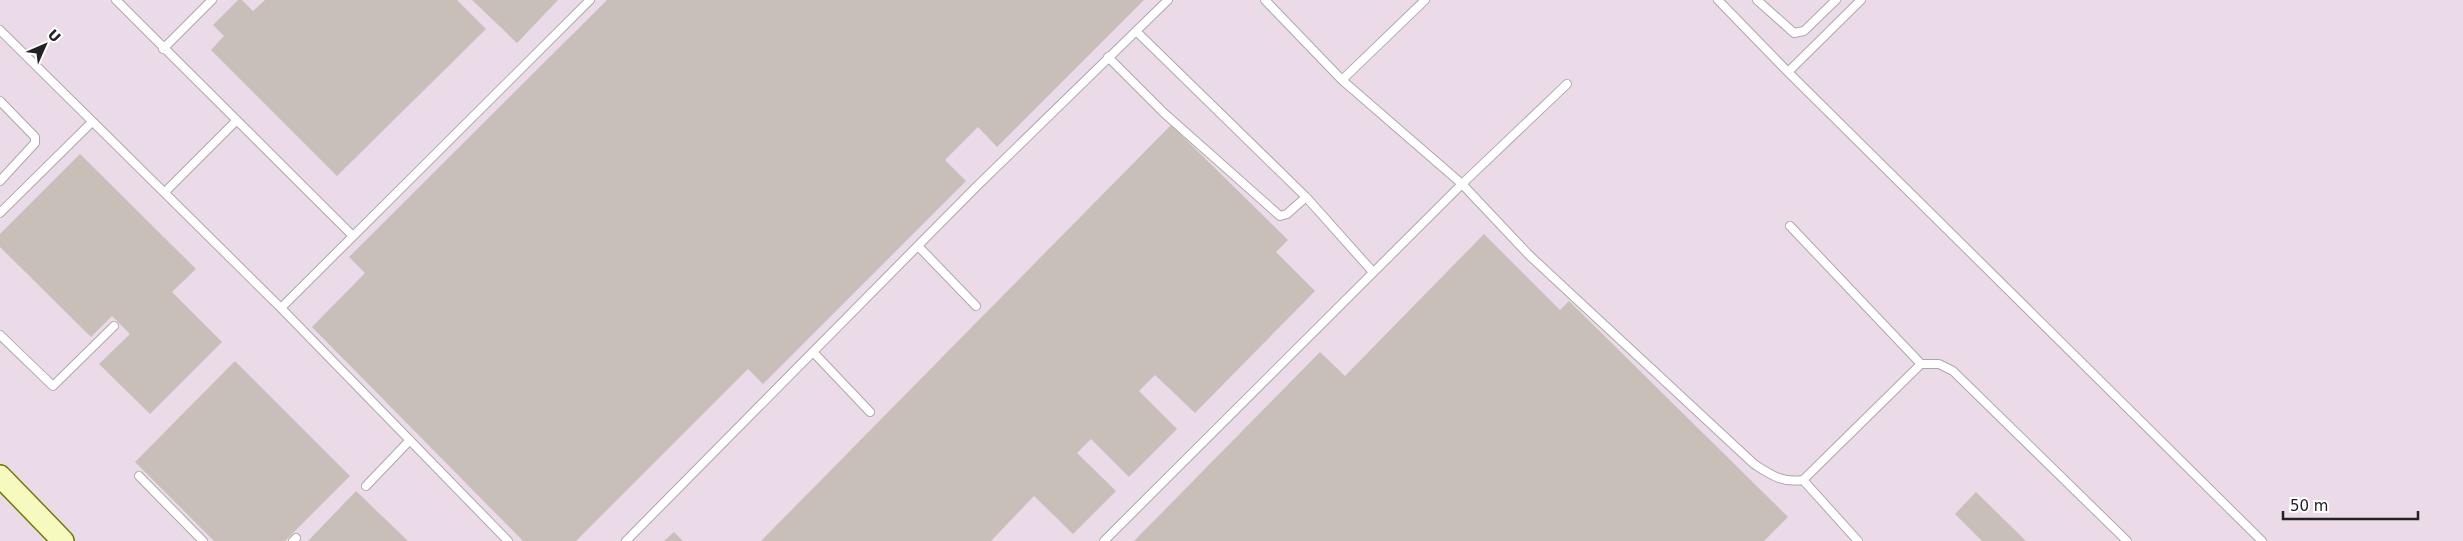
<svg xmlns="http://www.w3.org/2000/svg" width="2463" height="541" viewBox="0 0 2463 541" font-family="'DejaVu Sans',sans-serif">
<rect width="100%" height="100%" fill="#f2efe9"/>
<!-- industrial -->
<path fill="#ebdbe8" d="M 0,0 L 2463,0 L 2463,541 L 0,541 Z"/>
<!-- building -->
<path fill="#c7bfb8" d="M 238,0 L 242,0 L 253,11 L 265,0 L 457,0 L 486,29 L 337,176 L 211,50 L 224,36 L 213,25 Z
M 472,0 L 558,0 L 517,43 Z
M 607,0 L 1144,0 L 997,147 L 978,127 L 945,160 L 966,181 L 763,384 L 748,369 L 576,541 L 523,541 L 312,327 L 365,273 L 349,257 Z
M 1171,125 L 1288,240 L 1276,252 L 1315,291 L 1195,413 L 1155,375 L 1139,391 L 1177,429 L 1129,477 L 1091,439 L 1077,453 L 1116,491 L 1073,534 L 1034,496 L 991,541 L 761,541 Z
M 80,154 L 196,269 L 172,292 L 222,342 L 150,414 L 99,364 L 130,334 L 112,316 L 91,337 L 0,247 L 0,234 Z
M 1484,234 L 1560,310 L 1569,301 L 1788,517 L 1764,541 L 1134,541 L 1320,352 L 1345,376 Z
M 235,361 L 350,476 L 285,541 L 214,541 L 135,462 Z
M 356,491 L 408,541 L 308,541 Z
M 1976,492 L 2026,541 L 1982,541 L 1955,514 Z
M 674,532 L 683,541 L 664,541 Z"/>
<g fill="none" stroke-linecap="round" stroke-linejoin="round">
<!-- lane casing -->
<g stroke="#a9a9a9" stroke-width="10">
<path id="lane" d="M 116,0 L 353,236
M 1265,0 L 1342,80 L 1462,184 L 1529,255 L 1754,464 C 1771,475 1782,483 1803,480 L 1858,541
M 1718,0 L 1788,72 L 2262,541
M 1757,0 L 1794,33 L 1804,31 L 1836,0
M 0,30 L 281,308 L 508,541
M 1136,31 L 1306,197 L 1373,272
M 163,49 L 212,0
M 1108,57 L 1164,113 L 1280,216 L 1287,214 L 1306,197
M 1788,72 L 1861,0
M 1342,80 L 1425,0
M 0,101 L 35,137 L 35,143 L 0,181
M 165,192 L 236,121
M 0,213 L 92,122
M 1790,226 L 1921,364
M 919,247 L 976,306
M 281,308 L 590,0
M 0,335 L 53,386 L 114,326
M 814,353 L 870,412
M 139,476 L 203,541
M 1803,480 L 1921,364 L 1939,364 L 1953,371 L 2127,541
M 366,486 L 410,440
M 293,541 L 296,538
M 626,541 L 975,188 L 1168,0
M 1104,541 L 1462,184 L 1567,84"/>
</g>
<!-- secondary casing -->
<g stroke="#707d05" stroke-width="24">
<path id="secondary" d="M 0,476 L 63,541"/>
</g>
<!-- lane -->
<use href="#lane" stroke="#fff" stroke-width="8"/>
<!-- secondary -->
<use href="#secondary" stroke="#f7fabf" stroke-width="21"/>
</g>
<!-- north arrow -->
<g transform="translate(45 45) rotate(45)" stroke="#ffffff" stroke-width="4" paint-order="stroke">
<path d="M0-4L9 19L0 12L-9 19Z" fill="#222222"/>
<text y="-8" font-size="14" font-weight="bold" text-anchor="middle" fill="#222222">U</text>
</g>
<!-- scale -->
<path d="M2283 511v8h135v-8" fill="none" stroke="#222222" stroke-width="2.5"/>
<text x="2290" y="511" font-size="15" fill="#222222" stroke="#ffffff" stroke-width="4" paint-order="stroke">50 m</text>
</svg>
